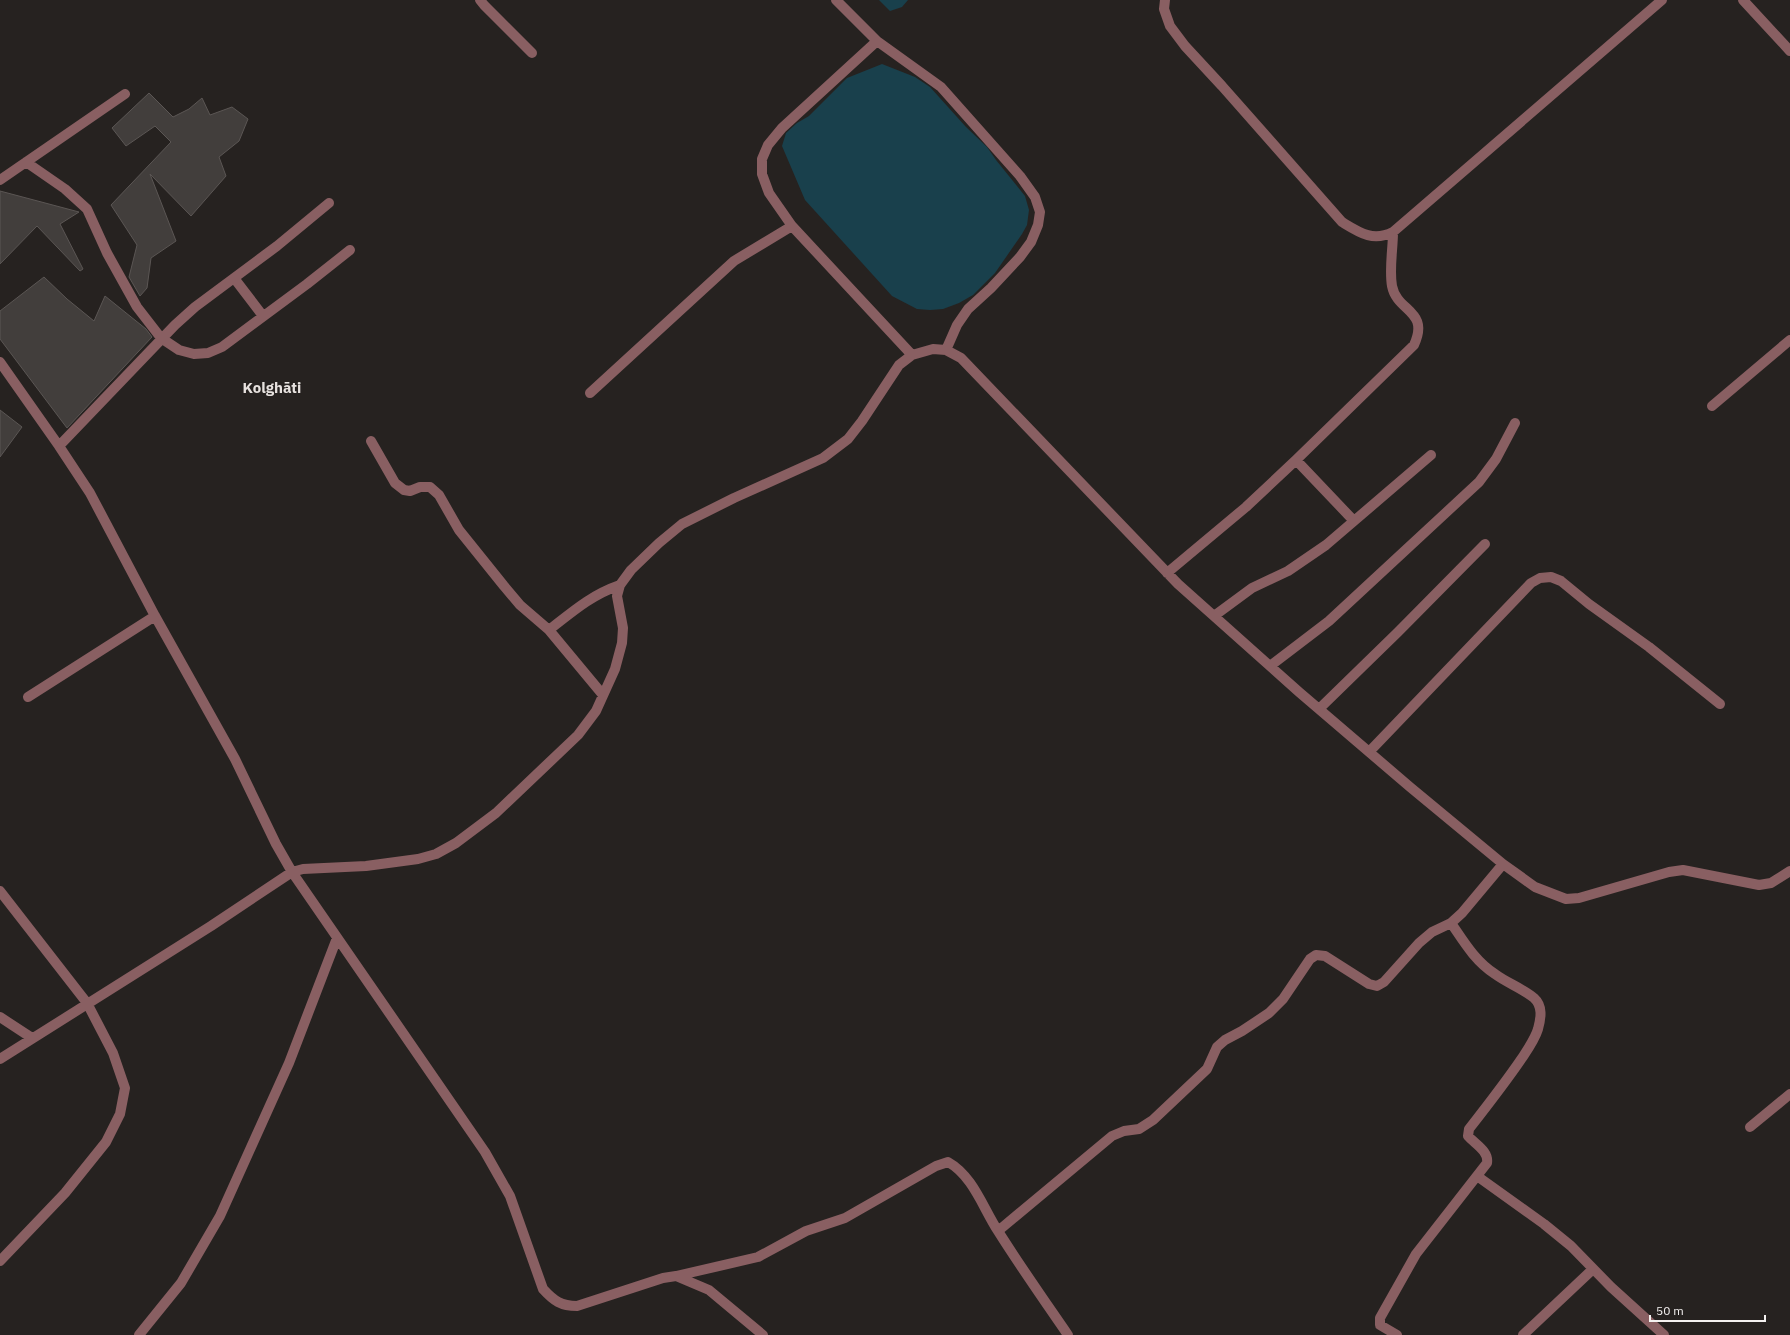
<svg xmlns="http://www.w3.org/2000/svg" width="1790" height="1335" viewBox="0 0 1790 1335" font-family="'IBM Plex Sans',sans-serif">
<rect width="100%" height="100%" fill="#262220"/>
<!-- water -->
<path fill="#19404c" d="M 879,0 L 908,0 L 902,7 L 890,11 Z
M 882,64 L 915,77 L 930,87 L 966,127 L 987,147 L 996,160 L 1025,196 L 1029,210 L 1027,225 L 1022,234 L 995,273 L 973,295 L 959,303 L 943,309 L 930,310 L 917,309 L 892,296 L 805,200 L 782,146 L 786,133 L 797,123 L 809,116 L 847,78 Z"/>
<!-- building -->
<path fill="#423e3c" stroke="#5b5654" d="M 149,93 L 173,117 L 189,109 L 202,98 L 210,115 L 232,107 L 248,119 L 239,141 L 219,157 L 226,176 L 191,216 L 150,174 L 176,241 L 151,258 L 147,288 L 140,296 L 129,277 L 137,245 L 111,205 L 171,142 L 155,126 L 126,146 L 112,128 Z
M 0,191 L 79,212 L 60,224 L 83,269 L 80,271 L 37,226 L 0,264 Z
M 44,277 L 67,299 L 94,321 L 105,296 L 146,329 L 152,337 L 67,428 L 0,339 L 0,311 Z
M 0,410 L 22,427 L 0,457 Z"/>
<g fill="none" stroke-linecap="round" stroke-linejoin="round">
<!-- minor -->
<path stroke="#895f62" stroke-width="10" d="M 480,0 L 484,5 L 532,53
M 836,0 L 877,41 L 941,87 L 1020,176 L 1035,197 L 1040,212 L 1038,225 L 1031,242 L 1020,257 L 991,288 L 968,309 L 957,325 L 946,350
M 1165,0 L 1164,9 L 1170,26 L 1185,46 L 1222,86 L 1342,222 C 1360,233 1373,242 1393,232 L 1662,0
M 1743,0 L 1790,51
M 877,41 L 782,128 L 768,145 L 762,159 L 762,174 L 769,193 L 792,226 L 912,355
M 26,162 L 65,189 L 87,209 L 107,253 L 137,307 L 161,338 L 179,350 L 194,354 L 208,353 L 222,347 L 307,284 L 350,250
M 0,180 L 125,94
M 234,278 L 263,316
M 0,362 L 59,446 L 90,493 L 155,616 L 235,759 L 276,844 L 292,872 L 485,1152 L 510,1196 L 543,1289 C 554,1301 561,1306 577,1306 L 663,1278 L 676,1276 L 709,1290 L 763,1335
M 590,393 L 734,261 L 792,226
M 1712,406 L 1790,340
M 371,441 L 395,483 L 404,490 L 410,491 L 420,487 L 430,487 L 439,495 L 459,530 L 504,586 L 520,605 L 549,630 L 603,695
M 59,446 L 175,325 L 195,307 L 277,246 L 329,203
M 1296,460 L 1354,521
M 1167,573 L 1246,507 L 1296,460 L 1414,345 C 1430,310 1397,312 1392,286 C 1389,269 1393,249 1393,232
M 1214,616 L 1252,588 L 1288,571 L 1326,545 L 1431,455
M 549,630 C 572,612 591,595 620,585
M 1270,666 L 1329,621 L 1479,482 L 1496,459 L 1515,423
M 28,697 L 155,616
M 1319,709 L 1398,632 L 1485,544
M 1369,752 L 1531,583 L 1540,578 L 1551,577 L 1561,581 L 1589,604 L 1649,647 L 1720,704
M 0,891 L 87,1003 L 113,1053 L 125,1088 L 120,1114 L 106,1142 L 65,1193 L 0,1261
M 0,1017 L 32,1038
M 0,1059 L 211,926 L 292,872 L 303,869 L 366,866 L 418,859 L 436,854 L 456,843 L 496,813 L 578,735 L 596,711 L 615,669 L 622,643 L 623,628 L 617,596 L 620,585 L 631,570 L 659,543 L 682,524 L 734,498 L 823,458 L 848,439 L 862,421 L 899,365 L 912,355 L 933,349 L 946,350 L 961,358 L 1178,584 L 1299,692 L 1410,787 L 1503,864 L 1535,887 L 1566,899 L 1579,898 L 1669,872 L 1683,870 L 1759,885 L 1771,883 L 1790,871
M 1750,1127 L 1790,1094
M 1477,1176 L 1544,1224 L 1571,1246 L 1611,1287 L 1664,1335
M 998,1231 L 1112,1136 L 1124,1131 L 1139,1129 L 1153,1120 L 1207,1069 L 1217,1047 L 1225,1040 L 1242,1031 L 1269,1013 L 1283,999 L 1310,959 L 1316,955 L 1325,956 L 1369,984 L 1377,986 L 1384,982 L 1419,943 L 1432,932 L 1451,923 L 1462,913 L 1503,864
M 676,1276 L 758,1257 L 806,1231 L 845,1218 L 936,1166 L 948,1162 C 973,1176 983,1208 998,1231 C 1020,1266 1044,1300 1068,1335
M 139,1335 L 181,1283 L 220,1216 L 289,1063 L 337,938
M 1397,1335 L 1380,1325 L 1380,1318 L 1416,1254 L 1487,1163 C 1489,1151 1475,1144 1468,1136 L 1469,1129 C 1487,1106 1505,1083 1522,1058 C 1528,1049 1535,1039 1538,1029 C 1541,1018 1543,1006 1534,998 C 1522,988 1507,983 1495,974 C 1475,961 1464,942 1451,923
M 1523,1335 L 1593,1269"/>
</g>
<g text-anchor="middle" dominant-baseline="central" stroke-width="3" stroke-linejoin="round" paint-order="stroke">
<!-- district labels -->
<g font-size="15" font-weight="bold" fill="#e7e2df" stroke="#262220">
<text x="272" y="387">Kolghāti</text>
</g>
</g>
<!-- scale -->
<path d="M1650 1315v6h115v-6" fill="none" stroke="#f4f1f0" stroke-width="2"/>
<text x="1656" y="1315" font-size="12" fill="#f4f1f0" stroke="#262220" stroke-width="3" paint-order="stroke">50 m</text>
</svg>
